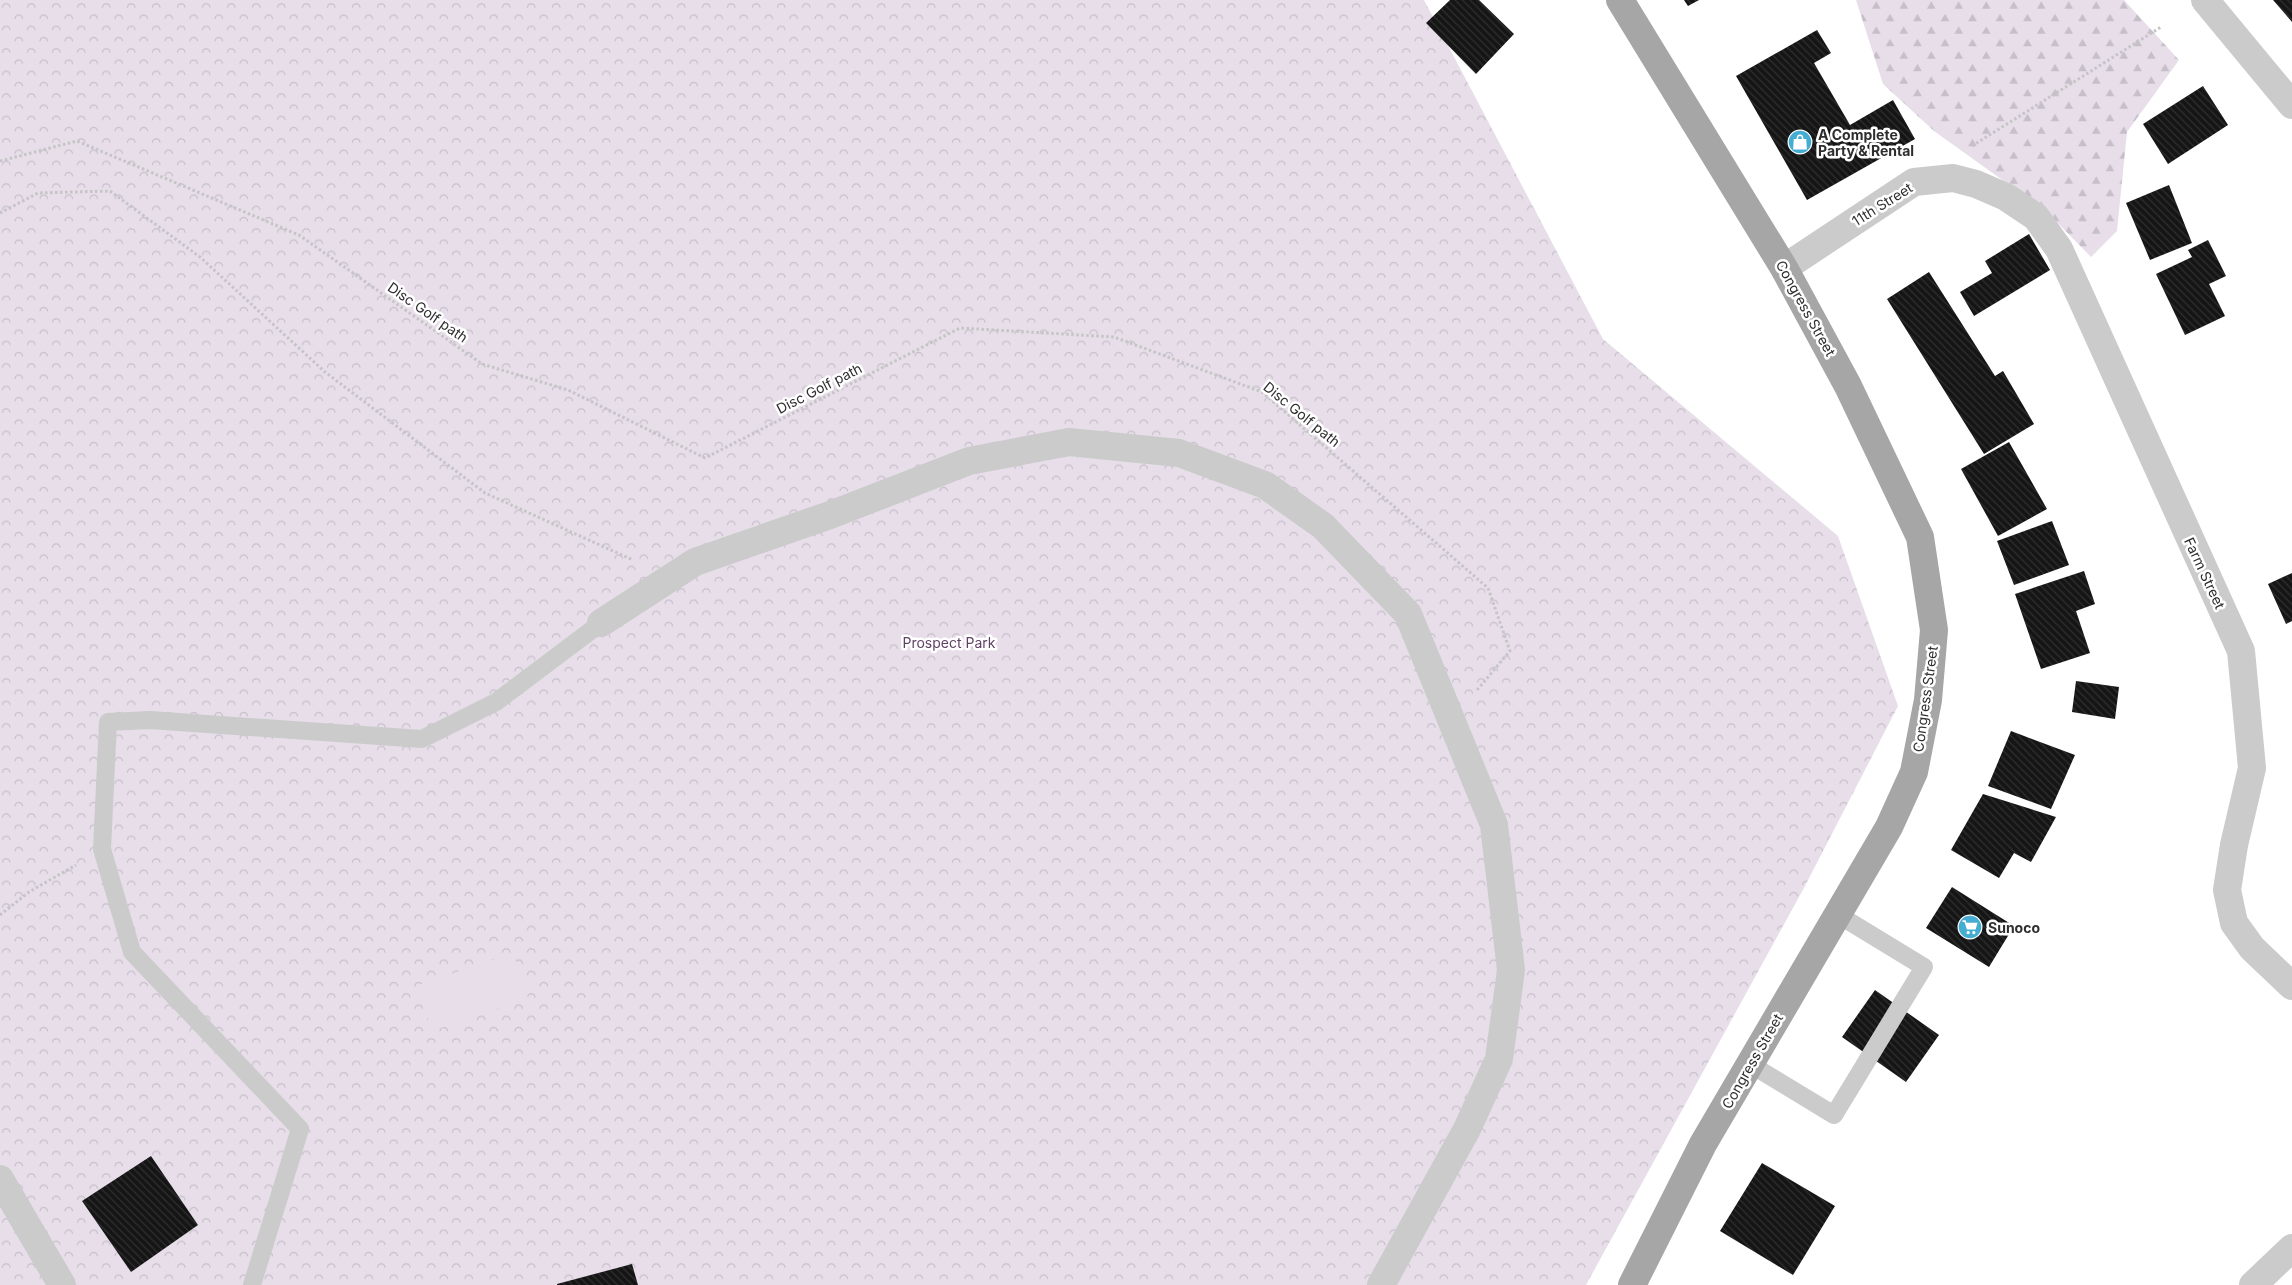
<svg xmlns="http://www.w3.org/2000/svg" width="2292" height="1285" viewBox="0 0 2292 1285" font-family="Inter,sans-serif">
<defs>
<pattern id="forest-firs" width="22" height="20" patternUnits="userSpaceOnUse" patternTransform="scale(1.25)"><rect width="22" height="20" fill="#e7deea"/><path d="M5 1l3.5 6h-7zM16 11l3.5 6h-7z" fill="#c6bfc9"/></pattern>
<pattern id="park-crowns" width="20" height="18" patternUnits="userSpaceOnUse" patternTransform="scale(1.25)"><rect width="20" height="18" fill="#e7deea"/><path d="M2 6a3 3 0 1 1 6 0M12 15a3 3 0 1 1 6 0" fill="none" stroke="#c6bfc9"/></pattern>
<pattern id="building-back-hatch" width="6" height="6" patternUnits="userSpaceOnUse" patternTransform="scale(1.25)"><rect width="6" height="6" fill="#151515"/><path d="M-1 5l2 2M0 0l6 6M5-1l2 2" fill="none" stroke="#2f2f2f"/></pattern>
</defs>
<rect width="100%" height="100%" fill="#fff"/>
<!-- forest -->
<path fill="url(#forest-firs)" d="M 1856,0 L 2124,0 L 2179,60 L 2127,132 L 2117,231 L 2091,257 L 2047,212 L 1934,131 L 1883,84 Z"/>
<!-- park -->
<path fill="url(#park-crowns)" d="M 0,0 L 1424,0 L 1603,339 L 1838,536 L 1898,706 L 1805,886 L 1586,1285 L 0,1285 Z"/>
<!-- pitch -->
<path fill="#e7deea" d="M 513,953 L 528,998 L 432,1031 L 416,986 Z"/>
<!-- building -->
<path fill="url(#building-back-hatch)" d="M 1450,0 L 1479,0 L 1514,34 L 1476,74 L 1426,23 Z
M 1684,0 L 1699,0 L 1688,6 Z
M 2273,0 L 2292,0 L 2292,22 Z
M 1817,30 L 1831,53 L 1814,63 L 1850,125 L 1893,100 L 1915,139 L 1807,200 L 1736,76 Z
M 2203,86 L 2228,125 L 2168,164 L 2143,124 Z
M 2169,185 L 2192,243 L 2150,260 L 2126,203 Z
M 2029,234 L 2050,270 L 1974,316 L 1960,292 L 1992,273 L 1985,261 Z
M 2208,240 L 2226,276 L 2209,284 L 2225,316 L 2185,335 L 2156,274 L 2192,257 L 2188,250 Z
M 1929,272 L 1995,376 L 2003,371 L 2034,424 L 1984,454 L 1887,299 Z
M 2009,442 L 2047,509 L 1998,536 L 1961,469 Z
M 2052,521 L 2069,565 L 2014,585 L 1997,541 Z
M 2084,571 L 2095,604 L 2076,611 L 2090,653 L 2041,669 L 2015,594 Z
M 2292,573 L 2292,621 L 2286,624 L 2268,584 Z
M 2076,681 L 2119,687 L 2115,719 L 2072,712 Z
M 2011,731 L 2075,755 L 2051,809 L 1988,786 Z
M 1983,794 L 2056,817 L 2031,862 L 2014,853 L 1999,878 L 1951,850 Z
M 1952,887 L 2014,926 L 1989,967 L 1926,928 Z
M 1875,990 L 1939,1035 L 1906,1082 L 1842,1037 Z
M 151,1156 L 198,1225 L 131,1272 L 82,1201 Z
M 1762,1163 L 1835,1206 L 1793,1275 L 1720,1231 Z
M 632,1264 L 638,1285 L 557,1285 L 557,1284 Z"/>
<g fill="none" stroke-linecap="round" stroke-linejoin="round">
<!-- path -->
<path stroke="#c5c5c5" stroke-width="3" stroke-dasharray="2.5 2.5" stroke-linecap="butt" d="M 1972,146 L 2161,27
M 0,161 L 77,141 L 299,235 L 482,364 L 568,390 L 705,458 L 960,328 L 1114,337 L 1262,392 L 1488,588 L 1510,651 L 1477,690
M 0,213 L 38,193 L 110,191 L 200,257 L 325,372 L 485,493 L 633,560
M 0,915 L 29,892 L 76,865"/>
<!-- service -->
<path stroke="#cbcbcb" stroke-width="18" d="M 1750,1064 L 1834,1115 L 1924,967 L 1837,914
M 252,1285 L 300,1129 L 132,952 L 102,849 L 108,722 L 150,720 L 422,739 L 496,702 L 601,623"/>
<!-- minor -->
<path stroke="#cbcbcb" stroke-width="28" d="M 2205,0 L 2292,105
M 1784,268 L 1914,182 L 1953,178 L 1976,184 L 2006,197 L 2036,217 L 2059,249 L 2241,651 L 2252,768 L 2234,845 L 2227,890 L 2234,923 L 2252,948 L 2292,986
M 601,623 L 695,562 L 830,515 L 969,461 L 1069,442 L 1179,453 L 1265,485 L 1323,526 L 1408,614 L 1494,825 L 1511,970 L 1499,1059 L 1467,1129 L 1381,1285
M 0,1179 L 62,1285
M 2253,1285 L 2292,1248"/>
<!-- primary -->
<path stroke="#a6a6a6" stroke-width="28" d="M 1620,0 L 1784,268 L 1848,386 L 1920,537 L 1934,630 L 1928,700 L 1914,772 L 1889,827 L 1703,1144 L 1632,1285"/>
</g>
<!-- icons -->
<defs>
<g id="shop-disc" transform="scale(1.25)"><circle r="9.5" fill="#44add1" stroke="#fff"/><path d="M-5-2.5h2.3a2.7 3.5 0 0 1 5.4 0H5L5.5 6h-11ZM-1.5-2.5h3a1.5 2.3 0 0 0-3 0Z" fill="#fff"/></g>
<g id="supermarket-disc" transform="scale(1.25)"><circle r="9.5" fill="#44add1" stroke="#fff"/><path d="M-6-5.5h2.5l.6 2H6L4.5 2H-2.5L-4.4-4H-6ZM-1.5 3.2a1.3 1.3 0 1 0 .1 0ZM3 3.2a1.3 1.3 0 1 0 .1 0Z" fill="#fff"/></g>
</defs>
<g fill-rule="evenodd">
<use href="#shop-disc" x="1800" y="142"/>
<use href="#supermarket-disc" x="1970" y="927"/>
</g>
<g text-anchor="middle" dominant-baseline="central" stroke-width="5" stroke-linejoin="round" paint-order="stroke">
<!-- poi labels -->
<g font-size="14" font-weight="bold" fill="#2e2e2e" stroke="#fff" text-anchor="start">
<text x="1818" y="134">A Complete<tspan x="1818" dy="16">Party &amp; Rental</tspan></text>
<text x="1988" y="927">Sunoco</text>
</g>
<!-- street labels -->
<g font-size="14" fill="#2e2e2e" stroke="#fff">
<text transform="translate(1882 204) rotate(-32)">11th Street</text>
<text transform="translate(1806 308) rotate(61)">Congress Street</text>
<text transform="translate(428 312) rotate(35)">Disc Golf path</text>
<text transform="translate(819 388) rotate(-27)">Disc Golf path</text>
<text transform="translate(1302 414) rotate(39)">Disc Golf path</text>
<text transform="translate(2205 573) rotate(65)">Farm Street</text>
<text transform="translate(1925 699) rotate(-82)">Congress Street</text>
<text transform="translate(1752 1061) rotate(-60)">Congress Street</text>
</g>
<!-- park labels -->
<g font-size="14" fill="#604165" stroke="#fff">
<text x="949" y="642">Prospect Park</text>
</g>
</g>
</svg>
